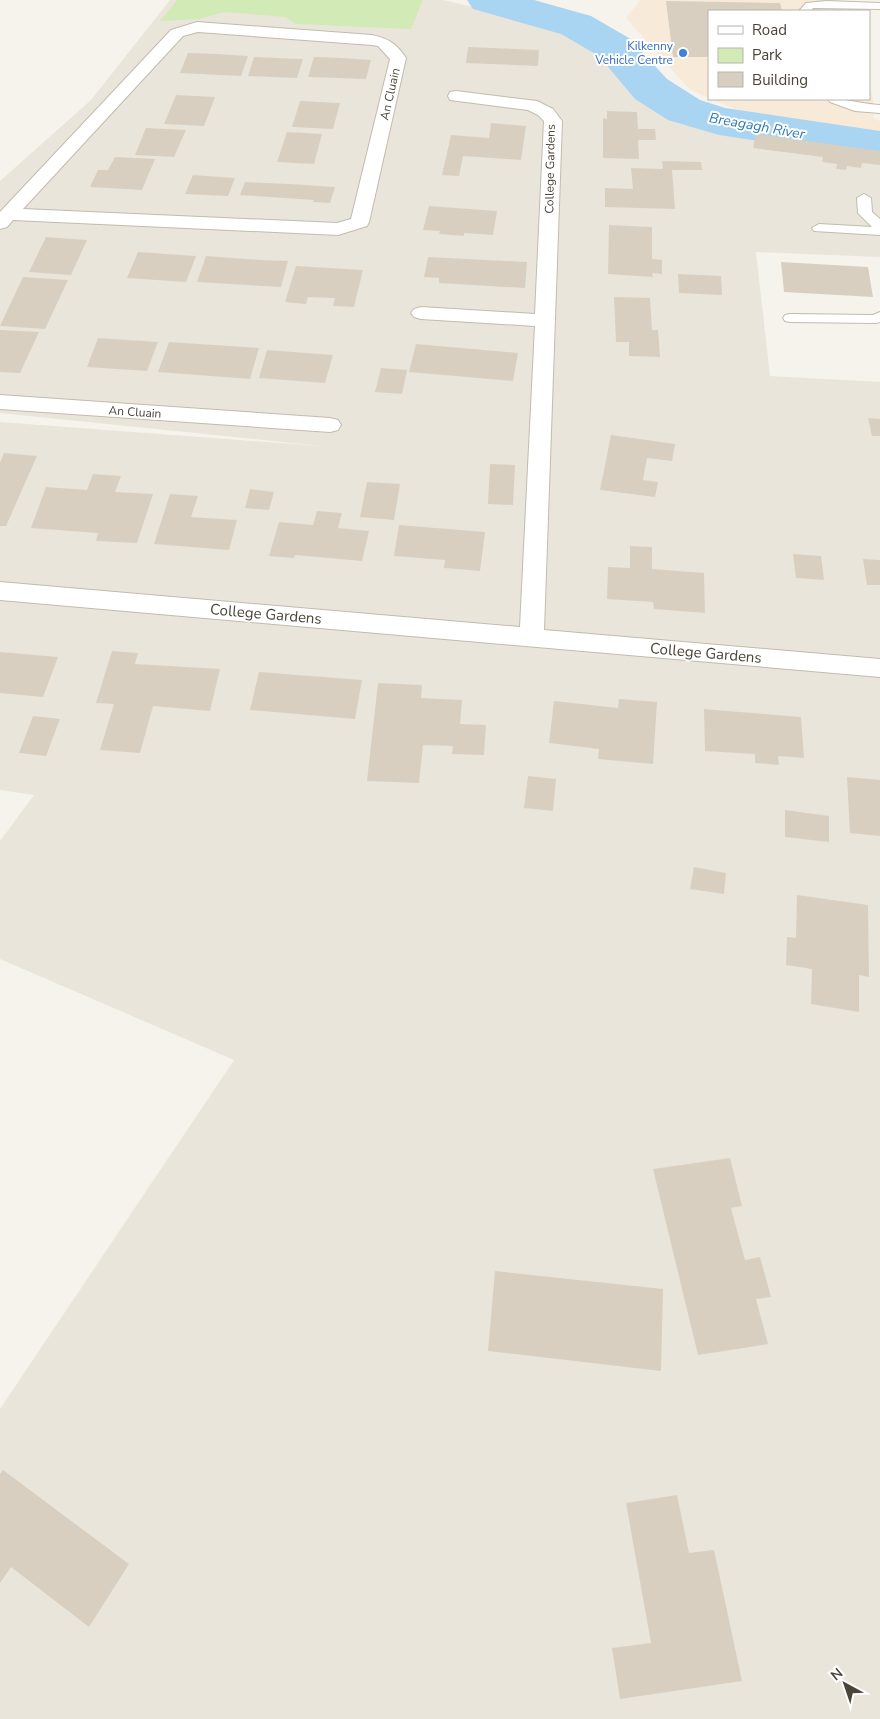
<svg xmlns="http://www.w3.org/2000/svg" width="880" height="1719" viewBox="0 0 880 1719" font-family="'Nunito Sans',sans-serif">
<rect width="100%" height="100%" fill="#f6f3ec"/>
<!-- residential -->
<path fill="#eae5da" d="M 170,0 L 443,0 L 542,23 L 608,60 L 626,87 L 670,114 L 749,133 L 880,148 L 880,257 L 756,252 L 770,376 L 880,382 L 880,1719 L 0,1719 L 0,1409 L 234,1060 L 0,959 L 0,841 L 34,795 L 0,790 L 0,422 L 321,446 L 0,413 L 0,181 L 91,100 Z"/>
<!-- commercial -->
<path fill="#f7ead8" d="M 640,0 L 839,0 L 843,11 L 709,11 L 709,98 L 689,89 L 626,18 Z
M 869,86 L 873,98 L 874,119 L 880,121 L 880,134 L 810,129 L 735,109 L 711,99 L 869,99 Z"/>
<!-- green -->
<path fill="#d2eab5" d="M 177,0 L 423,0 L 411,29 L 296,24 L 285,17 L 225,12 L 200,19 L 160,21 Z"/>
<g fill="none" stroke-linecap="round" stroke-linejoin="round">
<!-- river -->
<path fill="#a9d4f2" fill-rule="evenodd" d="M 467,0 L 534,0 L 591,16 L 629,38 L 667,79 L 700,100 L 725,108 L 880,131 L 880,159 L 719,135 L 668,120 L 635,99 L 599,56 L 561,34 L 473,9 Z"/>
</g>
<!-- building -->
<path fill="#d8cfc1" d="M 666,1 L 780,3 L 782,11 L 709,11 L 709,57 L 673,57 Z
M 468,47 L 539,50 L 538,66 L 466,63 Z
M 188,53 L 218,54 L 248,56 L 241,76 L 180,73 Z
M 254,57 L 278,58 L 303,59 L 297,78 L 248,76 Z
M 314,57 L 342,58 L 371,60 L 366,79 L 308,77 Z
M 176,95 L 215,97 L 204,126 L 164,124 Z
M 300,101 L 340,103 L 333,129 L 292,127 Z
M 607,111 L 637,112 L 638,129 L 655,129 L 656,140 L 638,140 L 639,159 L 603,158 L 603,118 L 607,119 Z
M 491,123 L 526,126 L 521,160 L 463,156 L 459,176 L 442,175 L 451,135 L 489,138 Z
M 146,128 L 186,130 L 174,157 L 135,155 Z
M 287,132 L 322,134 L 314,164 L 277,162 Z
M 756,134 L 880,151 L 880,165 L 862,163 L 861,168 L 847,166 L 846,170 L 836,169 L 837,164 L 822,162 L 823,157 L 753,148 Z
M 115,157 L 155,159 L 142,190 L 90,187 L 98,170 L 108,170 Z
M 662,161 L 701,162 L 702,170 L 672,170 L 675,209 L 605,207 L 605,188 L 633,189 L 631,168 L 663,169 Z
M 193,175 L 235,178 L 228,196 L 185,194 Z
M 245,182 L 290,184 L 335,187 L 330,203 L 313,202 L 314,200 L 240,195 Z
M 429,206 L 497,211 L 493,235 L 464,233 L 464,236 L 439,234 L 440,231 L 423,230 Z
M 609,225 L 652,227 L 652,259 L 662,260 L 662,274 L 652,273 L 653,277 L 608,274 Z
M 46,237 L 87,240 L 71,275 L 29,272 Z
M 138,252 L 196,256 L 186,282 L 127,278 Z
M 206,256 L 261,260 L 288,261 L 281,287 L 197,282 Z
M 428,257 L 527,262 L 525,288 L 439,283 L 439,278 L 424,277 Z
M 781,262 L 868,267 L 873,297 L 784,292 Z
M 296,266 L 363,270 L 354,307 L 333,306 L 335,298 L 308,297 L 306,304 L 285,302 Z
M 678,274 L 721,276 L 722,295 L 679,293 Z
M 23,277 L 68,280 L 45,329 L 0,326 Z
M 614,297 L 650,298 L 652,330 L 658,330 L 660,357 L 629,356 L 629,342 L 616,342 Z
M 0,330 L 39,332 L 20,373 L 0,372 Z
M 98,338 L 158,342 L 147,371 L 87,367 Z
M 169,342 L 259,348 L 250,379 L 158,372 Z
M 416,344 L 518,353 L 513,381 L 409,372 Z
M 267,350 L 333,355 L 325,383 L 259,378 Z
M 381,368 L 407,370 L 402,394 L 375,392 Z
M 868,418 L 880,419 L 880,436 L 872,436 Z
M 611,435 L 675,444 L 672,461 L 647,458 L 643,480 L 658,482 L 655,497 L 600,490 Z
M 4,453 L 37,456 L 6,526 L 0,526 L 0,463 Z
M 490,464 L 515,465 L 513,505 L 488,504 Z
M 93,474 L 121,476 L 115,492 L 153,494 L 137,543 L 96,541 L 98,533 L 31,528 L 46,487 L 87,490 Z
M 367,482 L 400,484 L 394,520 L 360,517 Z
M 250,489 L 274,492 L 269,510 L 245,508 Z
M 170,494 L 198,496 L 191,517 L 237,520 L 229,550 L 154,544 Z
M 317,511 L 342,513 L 338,528 L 369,531 L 362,561 L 295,555 L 294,558 L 269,556 L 279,522 L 313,525 Z
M 399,525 L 485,532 L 480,571 L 444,568 L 445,560 L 394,556 Z
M 630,546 L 652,547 L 652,569 L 704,573 L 705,613 L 654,609 L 653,602 L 607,599 L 608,567 L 630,568 Z
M 793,554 L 821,556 L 824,580 L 796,578 Z
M 863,559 L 880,560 L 880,585 L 867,585 Z
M 112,651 L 138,653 L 135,664 L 220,669 L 210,711 L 153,706 L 140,753 L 100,750 L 114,704 L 96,703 Z
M 0,652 L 58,657 L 43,697 L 0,693 Z
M 259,672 L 362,680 L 355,719 L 250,710 Z
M 378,683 L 422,685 L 421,698 L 462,700 L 460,724 L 486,725 L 484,755 L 452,754 L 453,746 L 423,745 L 419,783 L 367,781 Z
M 619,699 L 657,702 L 653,764 L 598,759 L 599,749 L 549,743 L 554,701 L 618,708 Z
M 704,709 L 801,717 L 804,758 L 778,756 L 779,765 L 755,763 L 755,754 L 705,751 Z
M 33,716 L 60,719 L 46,756 L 19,753 Z
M 528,776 L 556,779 L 553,811 L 524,808 Z
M 847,777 L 880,780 L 880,836 L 850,833 Z
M 785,810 L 829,816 L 829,842 L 785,837 Z
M 694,867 L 726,873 L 724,894 L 690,889 Z
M 797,895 L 868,905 L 869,977 L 859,975 L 859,1012 L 811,1004 L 812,969 L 786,965 L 787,937 L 796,938 Z
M 730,1158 L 742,1206 L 731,1208 L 745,1260 L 760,1257 L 771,1297 L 756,1299 L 768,1344 L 698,1355 L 653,1169 Z
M 495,1271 L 663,1289 L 661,1371 L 488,1351 Z
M 3,1470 L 129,1564 L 89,1627 L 11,1567 L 0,1583 L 0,1474 Z
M 677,1495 L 689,1553 L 714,1550 L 742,1681 L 620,1699 L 612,1648 L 651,1643 L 626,1503 Z"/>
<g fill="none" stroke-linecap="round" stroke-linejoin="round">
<!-- lane casing -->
<g stroke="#c2bbae" stroke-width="2">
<path id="lane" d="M 826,1 L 880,3 L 880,9 L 813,8 L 811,11 L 799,11 L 806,3 Z
M 828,99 C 845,98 862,104 880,105 L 880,113 L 855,111 L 830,102 Z
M 864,194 L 871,198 L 872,212 L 880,219 L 880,235 L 814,231 L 812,228 L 819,224 L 872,227 L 858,213 L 857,198 Z
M 880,312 L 880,322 L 876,323 L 790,322 L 785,321 L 783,318 L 785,315 L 790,314 L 873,315 Z"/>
</g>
<!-- street casing -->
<g stroke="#c2bbae" stroke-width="2">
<path id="street" d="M 197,22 L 372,35 C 389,39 396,43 406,58 L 369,222 L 367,226 L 338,235 L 13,220 L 7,227 L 0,229 L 0,212 L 171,30 ZM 198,32 L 372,45 L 378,46 L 390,59 L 351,219 L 337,223 L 23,209 L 183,36 Z
M 456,91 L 537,101 L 553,109 L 562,121 L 544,630 L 880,659 L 880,677 L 0,600 L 0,582 L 520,627 L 535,326 L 421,319 L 414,317 L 411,313 L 414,309 L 421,307 L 535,314 L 544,121 L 538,115 L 528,110 L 450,100 L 448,96 L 450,92 Z
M 0,395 L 330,418 L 338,420 L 341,425 L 338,430 L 330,432 L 0,409 Z"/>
</g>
<!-- lane -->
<use href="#lane" fill="#fff" fill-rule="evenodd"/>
<!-- street -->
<use href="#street" fill="#fff" fill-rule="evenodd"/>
</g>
<!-- markers -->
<circle fill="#3f7fe0" stroke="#fff" stroke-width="2" cx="683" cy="53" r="5"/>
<g text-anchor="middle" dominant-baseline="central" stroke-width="4" stroke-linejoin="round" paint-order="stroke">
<!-- far-shop labels -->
<g font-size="12" fill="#366cbe" stroke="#fff" text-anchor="end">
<text x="673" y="46">Kilkenny<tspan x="673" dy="14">Vehicle Centre</tspan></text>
</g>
<!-- far-street labels -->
<g font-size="12" fill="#4b4439" stroke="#fff">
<text transform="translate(390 94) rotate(-77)">An Cluain</text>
<text transform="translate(550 169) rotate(-89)">College Gardens</text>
<text transform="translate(135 412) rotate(4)">An Cluain</text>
</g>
<!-- far-water labels -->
<g font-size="14" font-style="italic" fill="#2e7ab2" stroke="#fff">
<text transform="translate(757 126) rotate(10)">Breagagh River</text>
</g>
<!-- street labels -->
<g font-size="15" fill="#4b4439" stroke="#fff">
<text transform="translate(266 614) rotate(5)">College Gardens</text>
<text transform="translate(706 653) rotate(5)">College Gardens</text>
</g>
</g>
<!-- legend -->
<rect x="708" y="10" width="162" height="90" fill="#ffffff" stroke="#b7b4b0"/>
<rect x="718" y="26" width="25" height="8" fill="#ffffff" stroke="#b7b4b0"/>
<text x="752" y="35" font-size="15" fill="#4b4439">Road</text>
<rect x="718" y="48" width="25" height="15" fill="#d2eab5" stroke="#b7b4b0"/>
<text x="752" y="60" font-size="15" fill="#4b4439">Park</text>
<rect x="718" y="72" width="25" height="15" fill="#d8cfc1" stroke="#b7b4b0"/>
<text x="752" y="85" font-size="15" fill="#4b4439">Building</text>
<!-- north arrow -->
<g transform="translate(845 1684) rotate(320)" stroke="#ffffff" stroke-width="4" paint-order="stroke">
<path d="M0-4L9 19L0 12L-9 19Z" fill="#4b4439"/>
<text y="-8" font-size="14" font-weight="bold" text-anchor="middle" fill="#4b4439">N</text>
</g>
</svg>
